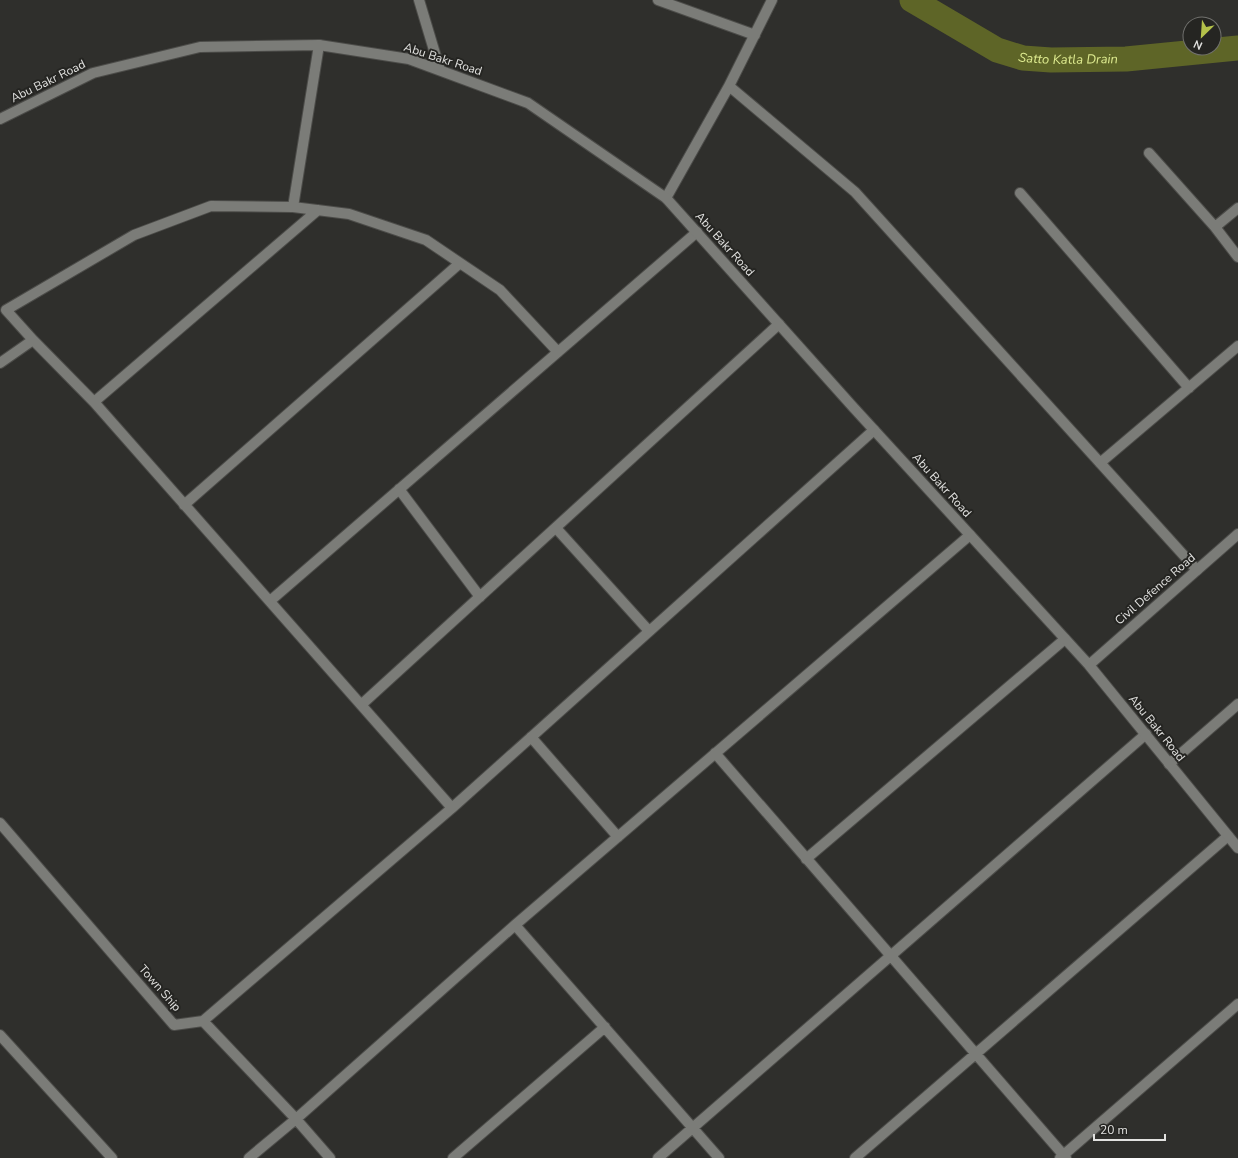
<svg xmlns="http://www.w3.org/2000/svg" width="1238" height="1158" viewBox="0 0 1238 1158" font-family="'Nunito Sans',sans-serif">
<rect width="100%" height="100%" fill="#2f2f2c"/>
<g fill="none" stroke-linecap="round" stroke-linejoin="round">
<!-- canal -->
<path stroke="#5e6527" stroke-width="25" id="s1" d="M 912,0 L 997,50 L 1023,58 L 1051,60 L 1126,59 L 1238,48"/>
<!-- minor casing -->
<g stroke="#4c4c49" stroke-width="12">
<path id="minor" d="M 419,0 L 440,70
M 658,0 L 755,35
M 729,86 L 855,192 L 1197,570
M 1149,153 L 1215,227
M 1020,193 L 1189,388
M 666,198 L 729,86 L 772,0
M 293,207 L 319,45
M 1238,208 L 1215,227 L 1238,257
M 33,340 L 94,402 L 452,808
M 0,363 L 33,340 L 6,310 L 134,235 L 211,206 L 293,207 L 349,214 L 426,240 L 500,290 L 558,352
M 94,402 L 318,210
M 1100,463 L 1238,346
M 399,489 L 480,597
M 184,505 L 460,263
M 556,528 L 649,631
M 270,601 L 558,352 L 697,232
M 361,705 L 779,324
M 531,737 L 618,837
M 715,753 L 1066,1158
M 1169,764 L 1238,704
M 0,823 L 174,1025 L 203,1021 L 296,1119 L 330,1158
M 806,859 L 1065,639
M 515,925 L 719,1158
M 203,1021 L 452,808 L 874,430
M 0,1035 L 112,1158
M 249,1158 L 296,1119 L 515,925 L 970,535
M 453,1158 L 605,1027
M 658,1158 L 1146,734
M 855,1158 L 1228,836
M 1060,1158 L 1238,1004"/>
</g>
<!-- tertiary casing -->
<g stroke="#4c4c49" stroke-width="12">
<path id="tertiary" d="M 0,119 L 93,73 L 200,47 L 319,45 L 409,59 L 528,103 L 666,198 L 853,407 L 1089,665 L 1238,848
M 1089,665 L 1238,534"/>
</g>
<!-- minor -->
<use href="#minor" stroke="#7b7c78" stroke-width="10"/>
<!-- tertiary -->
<use href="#tertiary" stroke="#7b7c78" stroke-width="10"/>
</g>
<g text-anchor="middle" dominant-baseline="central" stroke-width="4" stroke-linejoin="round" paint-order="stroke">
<!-- street labels -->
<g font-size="12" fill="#e2e2e0" stroke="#252522">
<text transform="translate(443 59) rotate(18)">Abu Bakr Road</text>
<text transform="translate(48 81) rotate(-26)">Abu Bakr Road</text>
<text transform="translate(725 244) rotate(48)">Abu Bakr Road</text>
<text transform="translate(942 485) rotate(48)">Abu Bakr Road</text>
<text transform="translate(1155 589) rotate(-41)">Civil Defence Road</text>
<text transform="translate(1157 728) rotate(51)">Abu Bakr Road</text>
<text transform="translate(160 988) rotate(49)">Town Ship</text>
</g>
<!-- water labels -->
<g font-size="13" font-style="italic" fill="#deeb90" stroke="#252522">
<text stroke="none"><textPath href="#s1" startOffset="171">Satto Katla Drain</textPath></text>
</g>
</g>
<!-- north arrow -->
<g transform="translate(1202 36) rotate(205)"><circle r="19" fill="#252522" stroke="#71716e"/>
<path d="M0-3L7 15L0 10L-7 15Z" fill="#b4c24a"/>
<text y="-6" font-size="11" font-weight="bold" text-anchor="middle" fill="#e2e2e0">N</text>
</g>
<!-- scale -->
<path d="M1094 1134v6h71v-6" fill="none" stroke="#e2e2e0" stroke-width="2"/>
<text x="1100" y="1134" font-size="12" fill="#e2e2e0" stroke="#252522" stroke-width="3" paint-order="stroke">20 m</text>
</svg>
